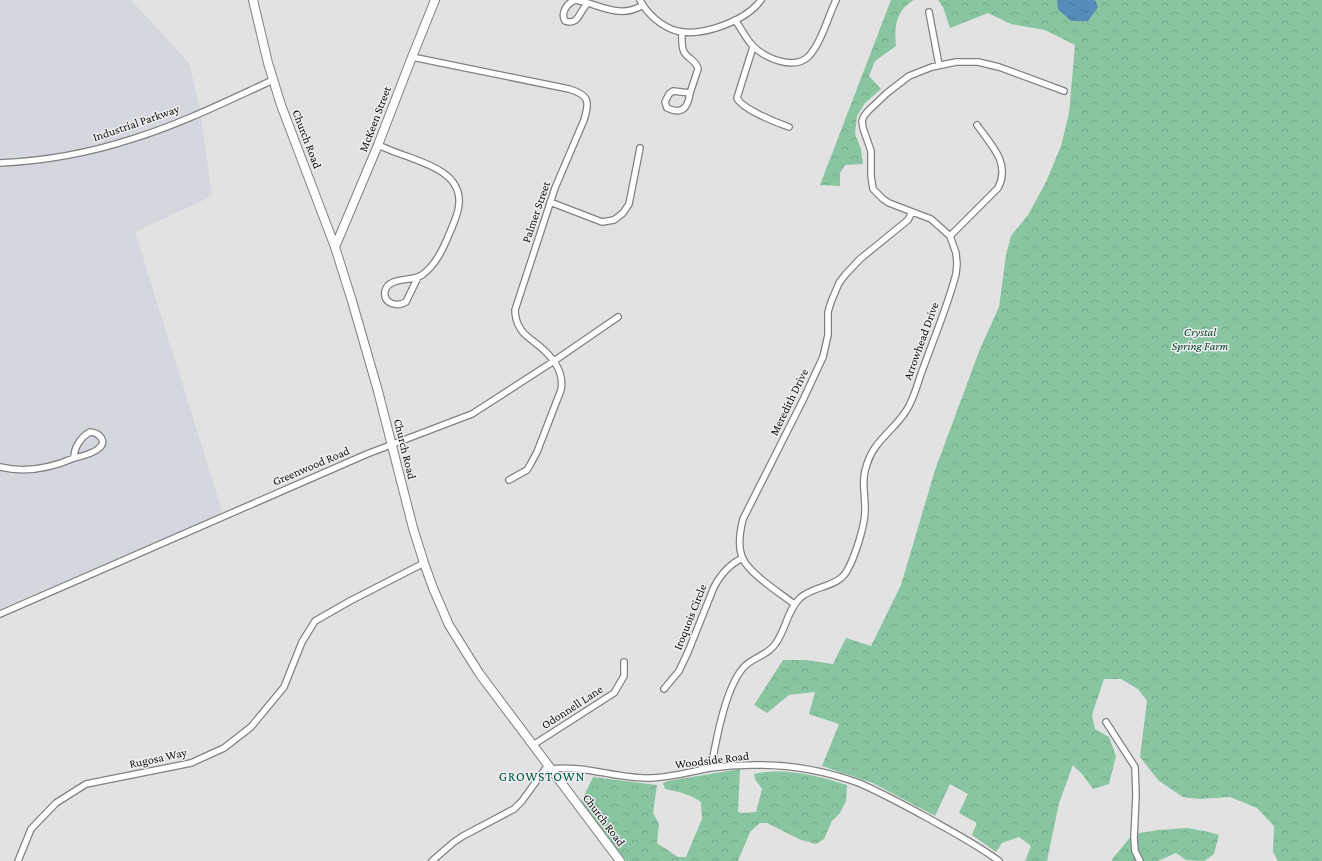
<svg xmlns="http://www.w3.org/2000/svg" width="1322" height="861" viewBox="0 0 1322 861" font-family="'Crimson Pro',serif">
<defs>
<pattern id="forest-crowns" width="20" height="18" patternUnits="userSpaceOnUse"><rect width="20" height="18" fill="#89c5a1"/><path d="M2 6a3 3 0 1 1 6 0M12 15a3 3 0 1 1 6 0" fill="none" stroke="#75a88a"/></pattern>
<pattern id="water-ripples" width="26" height="14" patternUnits="userSpaceOnUse"><rect width="26" height="14" fill="#568cb9"/><path d="M2 4q2-2 4 0t4 0M15 11q2-2 4 0t4 0" fill="none" stroke="#467195"/></pattern>
</defs>
<rect width="100%" height="100%" fill="#e2e2e3"/>
<!-- built -->
<path fill="#d5d7df" d="M 0,0 L 131,0 L 189,63 L 200,109 L 212,196 L 135,232 L 223,514 L 0,609 Z"/>
<!-- forest -->
<path fill="url(#forest-crowns)" d="M 891,0 L 914,0 C 896,10 894,27 896,46 L 875,61 L 869,76 L 881,89 L 865,103 L 857,116 L 855,134 L 861,149 L 863,164 L 845,165 L 840,173 L 840,186 L 820,185 Z
M 938,0 L 1322,0 L 1322,861 L 1278,861 L 1273,852 L 1274,826 L 1257,808 L 1230,797 L 1200,799 L 1183,797 L 1159,781 L 1140,757 L 1147,701 L 1138,689 L 1121,679 L 1104,679 L 1092,715 L 1095,729 L 1109,737 L 1116,756 L 1109,784 L 1093,789 L 1082,774 L 1073,765 L 1059,803 L 1047,861 L 1025,861 L 1031,846 L 1019,837 L 1002,843 L 996,852 L 972,835 L 977,823 L 959,813 L 968,794 L 950,784 L 935,816 L 873,783 L 822,766 L 839,724 L 809,714 L 815,692 L 789,695 L 767,713 L 754,705 L 783,660 L 806,660 L 833,664 L 846,638 L 871,646 L 901,585 L 935,470 L 980,349 L 999,307 L 1006,255 L 1011,236 L 1028,215 L 1046,182 L 1061,146 L 1069,113 L 1075,45 L 1045,30 L 1011,24 L 988,13 L 950,28 L 943,7 Z
M 740,769 L 738,812 L 742,813 L 756,812 L 762,789 L 755,779 L 754,774 C 784,767 819,776 847,785 L 846,801 L 840,813 L 832,821 L 824,839 L 816,844 L 801,840 L 767,823 L 760,823 L 750,832 L 738,861 L 626,861 L 581,802 L 593,777 L 657,785 L 653,813 L 659,824 L 657,843 L 678,857 L 686,857 L 702,819 L 701,802 C 690,794 679,792 665,789 L 663,783 L 668,781 Z
M 1187,828 L 1209,832 L 1219,835 L 1214,854 L 1204,861 L 1186,860 L 1176,853 L 1158,861 L 1112,861 L 1113,858 L 1133,834 L 1159,830 Z"/>
<!-- water -->
<path fill="url(#water-ripples)" d="M 1057,0 L 1095,0 L 1098,7 L 1088,21 L 1071,21 L 1058,9 Z"/>
<g fill="none" stroke-linecap="round" stroke-linejoin="round">
<!-- street casing -->
<g stroke="#818182" stroke-width="8">
<path id="street" d="M 576,0 C 568,2 560,12 565,21 C 579,26 579,11 588,3 L 576,0
M 640,0 C 647,14 662,27 677,31 C 702,37 746,21 761,0
M 588,3 C 607,9 624,17 643,5
M 929,12 L 939,65
M 735,20 C 741,28 746,39 753,46 C 765,58 794,71 809,56 C 821,43 828,17 836,0
M 682,32 C 682,38 681,46 684,52 C 688,59 697,61 698,69 L 690,93
M 753,47 L 737,98 C 742,109 777,123 789,127
M 412,57 L 569,89 C 589,95 590,101 584,120 L 555,188 L 515,310 C 515,316 517,323 520,328 C 523,334 528,337 533,341 C 549,353 565,369 561,390 L 537,452 L 530,465 L 527,470 L 509,480
M 673,91 L 690,93 C 688,108 682,115 667,108 L 665,102 L 669,94 Z
M 378,145 C 387,149 397,153 406,156 C 428,164 461,174 459,203 C 459,212 454,223 450,232 C 444,247 436,265 422,275 C 413,282 389,276 385,291 C 383,304 397,307 406,302 L 418,277
M 0,163 C 45,161 89,153 132,139 C 181,124 227,101 273,80
M 550,202 L 602,222 L 614,220 L 623,213 L 629,204 L 640,148
M 950,236 L 998,188 C 1011,163 991,145 977,125
M 90,432 C 100,433 108,442 98,449 C 92,454 82,456 74,458 C 74,447 81,437 90,432 Z
M 0,467 C 25,473 51,468 74,458
M 794,604 C 780,593 750,574 743,559 C 737,547 740,531 743,519 L 803,400 L 823,357 L 828,335 L 828,312 L 831,302 L 839,283 L 845,275 L 860,259 L 908,220 L 912,212
M 0,614 L 367,454 L 472,414 L 554,361 L 618,317
M 664,689 L 679,671 L 688,652 L 714,587 C 721,574 729,564 743,558
M 1106,722 L 1135,767 L 1136,795 L 1134,838 L 1135,851 L 1140,861
M 533,745 L 614,693 L 624,676 L 624,662
M 711,768 C 716,741 725,689 743,668 C 752,657 768,656 776,643 C 786,629 787,611 800,598 C 814,585 839,588 848,569 C 855,556 866,523 865,508 C 865,492 861,480 867,464 C 874,441 894,430 906,411 C 915,398 918,380 924,366 C 935,335 948,305 956,274 L 957,264 L 956,253 L 950,236 L 931,219 L 889,203 L 883,199 L 873,189 L 871,176 L 871,151 L 863,128 L 862,121 L 864,116 L 868,111 L 887,93 L 909,76 L 932,67 L 956,62 L 978,62 L 999,67 L 1064,91
M 551,769 C 584,765 615,778 647,778 C 669,778 689,772 710,768 C 724,766 738,765 752,765 C 788,764 826,771 859,783 C 882,793 904,805 926,817 C 951,831 976,844 999,861
M 18,861 L 31,829 L 56,803 L 86,784 L 191,763 L 224,748 L 251,727 L 284,687 L 302,642 L 315,621 L 350,601 L 424,563
M 432,861 L 454,842 L 463,836 L 514,809 L 522,801 L 548,765"/>
</g>
<!-- secondary casing -->
<g stroke="#818182" stroke-width="10">
<path id="secondary" d="M 253,0 L 268,63 L 281,105 L 335,247 L 352,301 L 378,391 L 413,528 L 424,563 L 433,588 L 449,625 L 479,673 L 620,861
M 335,247 L 378,145 L 412,57 L 435,0"/>
</g>
<!-- street -->
<use href="#street" stroke="#fff" stroke-width="5.5"/>
<!-- secondary -->
<use href="#secondary" stroke="#fff" stroke-width="8"/>
</g>
<g text-anchor="middle" dominant-baseline="central" stroke-width="3" stroke-linejoin="round" paint-order="stroke">
<!-- street labels -->
<g font-size="12" fill="#101010" stroke="#efeff1">
<text transform="translate(375 119) rotate(-69)">McKeen Street</text>
<text transform="translate(136 123) rotate(-19)">Industrial Parkway</text>
<text transform="translate(307 139) rotate(69)">Church Road</text>
<text transform="translate(536 212) rotate(-71)">Palmer Street</text>
<text transform="translate(921 341) rotate(-70)">Arrowhead Drive</text>
<text transform="translate(789 402) rotate(-64)">Meredith Drive</text>
<text transform="translate(405 449) rotate(76)">Church Road</text>
<text transform="translate(311 466) rotate(-23)">Greenwood Road</text>
<text transform="translate(690 617) rotate(-68)">Iroquois Circle</text>
<text transform="translate(572 707) rotate(-33)">Odonnell Lane</text>
<text transform="translate(158 758) rotate(-12)">Rugosa Way</text>
<text transform="translate(712 760) rotate(-7)">Woodside Road</text>
<text transform="translate(604 820) rotate(53)">Church Road</text>
</g>
<!-- park labels -->
<g font-size="12" font-style="italic" fill="#073f25" stroke="#efeff1">
<text x="1200" y="332">Crystal<tspan x="1200" dy="14">Spring Farm</tspan></text>
</g>
<!-- neighbourhood labels -->
<g font-size="13" letter-spacing="1" fill="#005743" stroke="#efeff1">
<text x="542" y="776">GROWSTOWN</text>
</g>
</g>
</svg>
